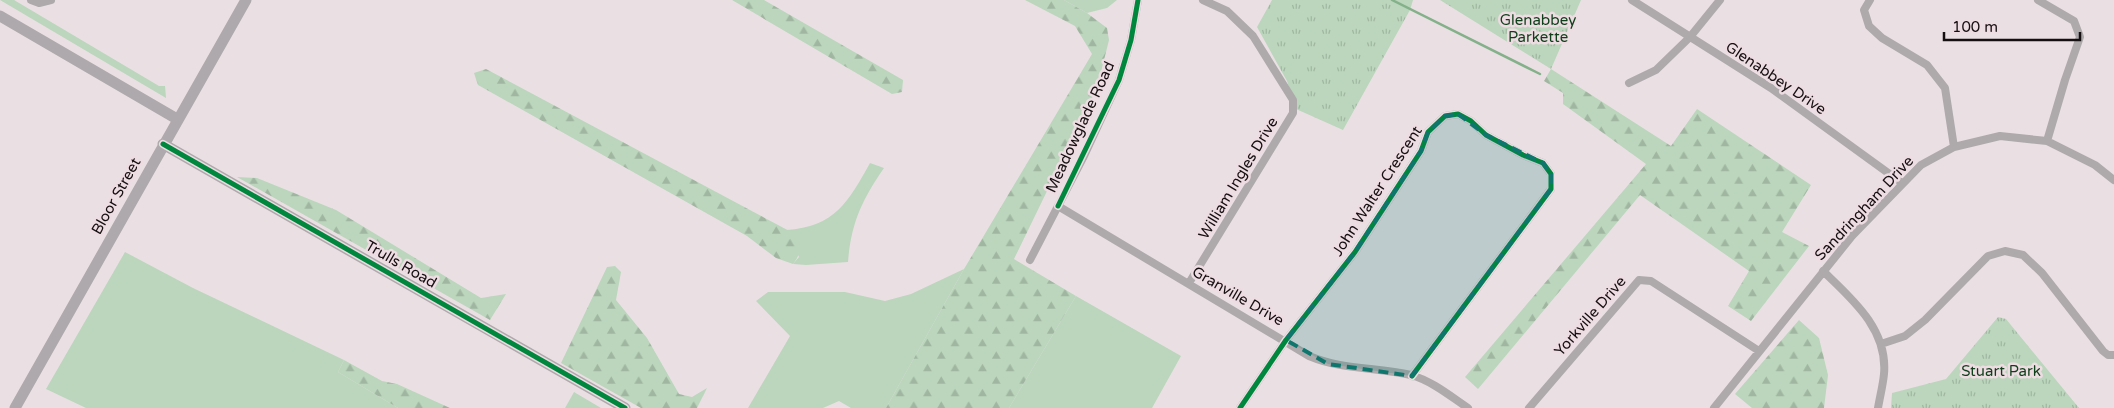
<svg xmlns="http://www.w3.org/2000/svg" width="2114" height="408" viewBox="0 0 2114 408" font-family="'Varela Round',sans-serif">
<defs>
<pattern id="forest-firs" width="22" height="20" patternUnits="userSpaceOnUse" patternTransform="scale(1.25)"><rect width="22" height="20" fill="#bbd6bc"/><path d="M5 1l3.5 6h-7zM16 11l3.5 6h-7z" fill="#a0b6a1"/></pattern>
<pattern id="park-tufts" width="24" height="20" patternUnits="userSpaceOnUse" patternTransform="scale(1.25)"><rect width="24" height="20" fill="#bbd6bc"/><path d="M3 7l-1-3M5 7V3M7 7l1-3M15 17l-1-3M17 17v-4M19 17l1-3" fill="none" stroke="#a0b6a1"/></pattern>
</defs>
<rect width="100%" height="100%" fill="#eae0e4"/>
<!-- grass -->
<path fill="#bbd6bc" d="M 0,0 L 14,0 L 159,86 L 165,86 L 166,98 Z
M 1064,0 L 1117,0 L 1107,8 L 1087,13 Z
M 870,163 L 884,168 C 862,200 851,223 848,262 L 806,265 L 793,264 L 799,257 L 786,230 C 835,227 848,202 870,163 Z
M 125,252 L 193,288 L 344,360 L 338,372 L 398,408 L 86,408 L 46,389 Z
M 964,269 L 886,408 L 851,408 L 839,401 L 823,408 L 748,408 L 790,336 L 756,301 L 768,292 L 845,292 L 885,301 L 911,294 Z
M 1076,296 L 1181,356 L 1152,408 L 1009,408 Z
M 574,392 L 601,408 L 565,408 Z"/>
<!-- forest -->
<path fill="url(#forest-firs)" d="M 732,0 L 764,0 L 903,80 L 902,92 L 892,94 Z
M 1025,0 L 1064,0 L 1087,13 L 1107,28 L 1109,40 L 1097,88 L 1014,259 L 1076,296 L 1009,408 L 886,408 L 964,269 L 1092,54 L 1075,26 Z
M 486,69 L 795,234 C 800,247 802,253 793,264 L 776,258 L 747,236 L 478,85 L 474,73 Z
M 1551,69 L 1671,146 L 1697,109 L 1811,185 L 1782,232 L 1809,246 L 1751,321 L 1728,306 L 1749,271 L 1640,195 L 1478,389 L 1465,377 L 1646,164 L 1563,104 L 1563,93 L 1544,81 Z
M 237,177 L 257,178 L 336,210 L 481,298 L 506,294 L 490,320 Z
M 615,266 L 621,272 L 616,300 L 647,338 L 679,394 L 692,397 L 707,388 L 697,408 L 641,408 L 561,363 L 607,267 Z
M 1799,320 L 1819,338 L 1828,375 L 1824,408 L 1752,408 L 1735,394 Z
M 344,360 L 382,381 L 397,384 L 450,408 L 398,408 L 338,372 Z"/>
<!-- park -->
<path fill="url(#park-tufts)" d="M 1272,0 L 1413,0 L 1410,10 L 1343,130 L 1296,109 L 1287,81 L 1257,27 Z
M 1440,0 L 1581,0 L 1551,69 Z
M 1998,317 L 2006,319 L 2079,408 L 1891,408 L 1892,393 L 1946,379 Z"/>
<g fill="none" stroke-linecap="round" stroke-linejoin="round">
<!-- stream -->
<path stroke="#84b18a" stroke-width="2.5" d="M 1392,0 L 1540,74"/>
<!-- street -->
<path stroke="#aeaaac" stroke-width="8" d="M 31,0 L 39,3 L 51,0
M 1632,0 L 1771,88 L 1902,183
M 1870,0 L 1864,10 L 1869,26 L 1882,38 L 1927,65 L 1945,88 L 1954,147
M 2038,0 L 2074,21 L 2080,37 L 2065,80 L 2047,141
M 1629,83 L 1656,70 L 1690,37 L 1720,0
M 1058,206 L 1309,356 C 1342,370 1377,367 1411,375 C 1432,381 1450,396 1468,408
M 1030,260 L 1083,158 L 1119,80 L 1131,40 L 1138,0
M 1823,271 C 1852,299 1888,329 1884,374 C 1883,385 1880,396 1878,408
M 1189,283 L 1293,113 L 1293,100 L 1253,36 L 1227,11 L 1203,0
M 1881,344 L 1905,336 L 1925,320 L 1988,256 L 2005,251 L 2023,255 L 2042,273 L 2103,351 L 2108,355 L 2114,355
M 1240,408 L 1286,340 L 1355,252 L 1421,151 L 1428,132 L 1445,116 L 1458,114 L 1471,121 L 1486,135 L 1523,155 L 1543,163 L 1551,174 L 1551,189 L 1412,376
M 1529,408 L 1639,280 L 1651,281 L 1759,351
M 1714,408 L 1852,236 L 1921,165 L 1954,147 L 2000,136 L 2047,141 L 2095,165 L 2114,180"/>
<!-- secondary -->
<path stroke="#aea9ac" stroke-width="11" d="M 0,16 L 177,119
M 163,144 L 625,408
M 15,408 L 246,0"/>
<!-- cycleway casing -->
<g stroke="#eedce3" stroke-width="8">
<path id="cycleway" d="M 163,144 L 625,408
M 1058,206 L 1119,80 L 1131,40 L 1138,0
M 1240,408 L 1286,340 L 1355,252 L 1421,151 L 1428,132 L 1445,116 L 1458,114 L 1471,121 L 1486,135 L 1523,155 L 1543,163 L 1551,174 L 1551,189 L 1412,376"/>
</g>
<!-- cycleway -->
<use href="#cycleway" stroke="#00873e" stroke-width="5"/>
</g>
<!-- marked area -->
<path fill="#0f766e" fill-opacity="0.2" stroke="#0f766e" stroke-width="4" stroke-dasharray="10 6" stroke-linejoin="round" d="M 1458,114 L 1486,135 L 1543,163 L 1551,174 L 1551,189 L 1412,376 L 1328,364 L 1286,340 L 1355,252 L 1421,151 L 1428,132 L 1445,116 Z"/>
<g text-anchor="middle" dominant-baseline="central" stroke-width="5" stroke-linejoin="round" paint-order="stroke">
<!-- park labels -->
<g font-size="15" fill="#0d3f19" stroke="#eedce3">
<text x="1538" y="20">Glenabbey<tspan x="1538" dy="17">Parkette</tspan></text>
<text x="2001" y="371">Stuart Park</text>
</g>
<!-- street labels -->
<g font-size="15" fill="#150f11" stroke="#eedce3">
<text transform="translate(1776 78) rotate(34)">Glenabbey Drive</text>
<text transform="translate(1080 127) rotate(-65)">Meadowglade Road</text>
<text transform="translate(1238 178) rotate(-59)">William Ingles Drive</text>
<text transform="translate(1377 191) rotate(-57)">John Walter Crescent</text>
<text transform="translate(116 196) rotate(-61)">Bloor Street</text>
<text transform="translate(1864 208) rotate(-47)">Sandringham Drive</text>
<text transform="translate(401 264) rotate(30)">Trulls Road</text>
<text transform="translate(1238 296) rotate(30)">Granville Drive</text>
<text transform="translate(1590 316) rotate(-49)">Yorkville Drive</text>
</g>
</g>
<!-- scale -->
<path d="M1944 32v8h136v-8" fill="none" stroke="#150f11" stroke-width="2.5"/>
<text x="1952" y="32" font-size="15" fill="#150f11" stroke="#eedce3" stroke-width="4" paint-order="stroke">100 m</text>
</svg>
